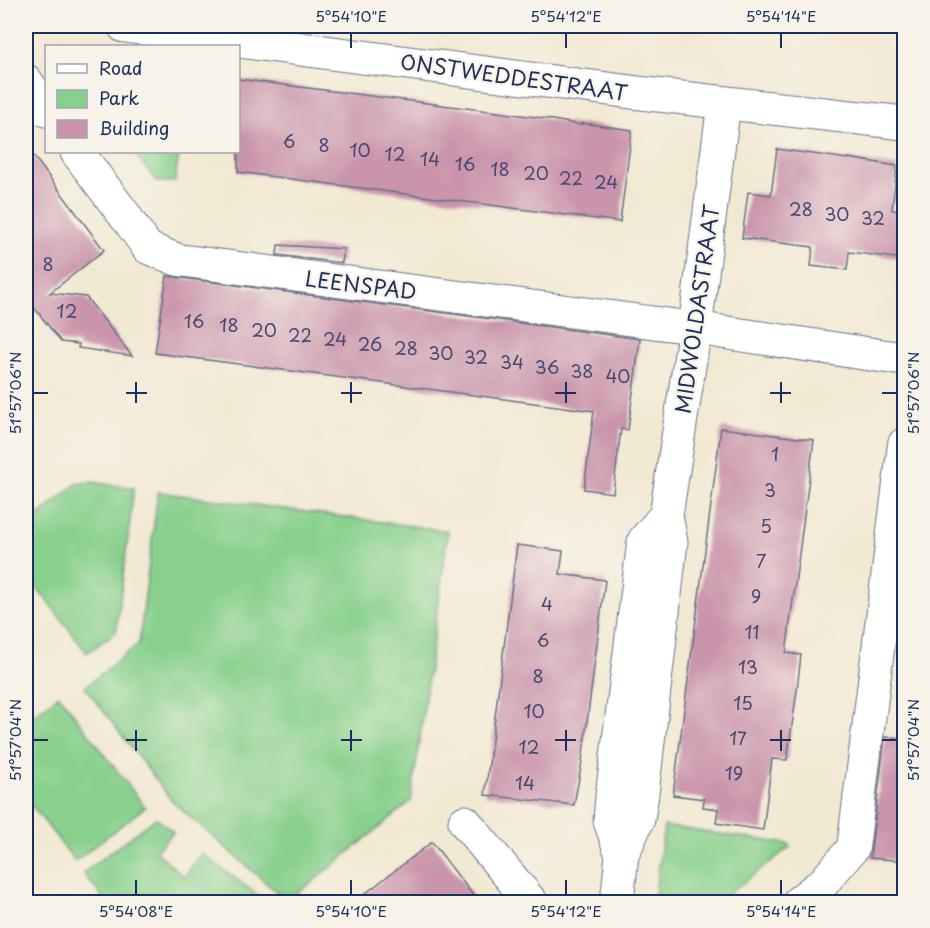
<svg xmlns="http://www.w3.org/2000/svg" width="930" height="928" viewBox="0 0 930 928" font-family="'Playpen Sans',sans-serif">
<rect width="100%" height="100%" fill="#f7f3e8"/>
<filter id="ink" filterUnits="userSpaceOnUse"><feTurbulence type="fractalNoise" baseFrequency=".0167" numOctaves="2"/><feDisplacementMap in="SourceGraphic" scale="12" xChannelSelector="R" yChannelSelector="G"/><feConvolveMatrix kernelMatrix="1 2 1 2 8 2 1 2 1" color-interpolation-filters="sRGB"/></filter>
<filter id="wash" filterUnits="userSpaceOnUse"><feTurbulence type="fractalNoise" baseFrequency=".008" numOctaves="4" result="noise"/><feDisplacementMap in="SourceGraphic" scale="24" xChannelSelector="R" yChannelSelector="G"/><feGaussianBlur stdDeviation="1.35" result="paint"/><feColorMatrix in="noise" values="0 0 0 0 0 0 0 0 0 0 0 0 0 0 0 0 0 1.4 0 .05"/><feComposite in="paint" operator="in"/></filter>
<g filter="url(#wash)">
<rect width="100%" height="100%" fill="#f2e9d3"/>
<!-- green -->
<path fill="#88d08c" stroke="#528075" stroke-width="1.5" d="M 133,152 L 179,152 L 175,182 L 157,182 Z
M 91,482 L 134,488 L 116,632 L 87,653 L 26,573 L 26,527 L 76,484 Z
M 158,492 L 448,531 L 411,801 L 314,881 L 286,900 L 173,802 L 85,687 L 139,643 Z
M 59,695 L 145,807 L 75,861 L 26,798 L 26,721 Z
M 156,818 L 173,832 L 156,851 L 184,877 L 201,853 L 267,902 L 106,902 L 83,873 Z
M 664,826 L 789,844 L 790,847 L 718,902 L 654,902 Z"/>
<g id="blocks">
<!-- building -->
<path fill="#ca95ac" d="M 238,79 L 536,117 L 581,125 L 582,123 L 632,130 L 620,222 L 238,172 Z
M 26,146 L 104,250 L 50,293 L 86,297 L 132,356 L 78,348 L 79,344 L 61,342 L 33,306 L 26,312 Z
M 777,149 L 848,159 L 848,158 L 897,166 L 892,210 L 904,212 L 904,259 L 849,252 L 847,270 L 811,266 L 813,247 L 742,238 L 748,192 L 771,195 Z
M 278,245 L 344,249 L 342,263 L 277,255 Z
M 167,276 L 640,339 L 628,430 L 621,429 L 613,493 L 584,489 L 594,411 L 155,353 Z
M 721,428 L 814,440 L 786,653 L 801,655 L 797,690 L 787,760 L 772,759 L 763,830 L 716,823 L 718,809 L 703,807 L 704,799 L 673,795 Z
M 517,545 L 563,551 L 560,574 L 605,580 L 582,762 L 574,805 L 485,795 Z
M 885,737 L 904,738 L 904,861 L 870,858 Z
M 432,842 L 479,903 L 353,903 Z"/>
</g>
</g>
<g filter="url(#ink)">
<use href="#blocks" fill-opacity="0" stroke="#667087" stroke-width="1.5"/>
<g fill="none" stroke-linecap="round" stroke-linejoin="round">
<!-- pedestrian casing -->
<g stroke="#667087" stroke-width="34">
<path id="pedestrian" d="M 126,217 L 148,248 L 178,260 L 695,328
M 822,884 L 853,848 L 904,444"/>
</g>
<!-- minor casing -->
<g stroke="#667087" stroke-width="35">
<path id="minor" d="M 124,26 L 639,93 L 904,123
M 26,81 L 46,110
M 77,152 L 126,217
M 695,328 L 903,359
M 465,822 L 531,902
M 622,855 L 610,821 L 612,796 L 644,541 L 666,515
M 617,902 L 622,855 L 638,819 L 642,794 L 671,542 L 666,515 L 695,328 L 724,103
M 799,902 L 822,884"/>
</g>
<!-- pedestrian -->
<use href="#pedestrian" stroke="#fff" stroke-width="32"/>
<!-- minor -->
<use href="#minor" stroke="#fff" stroke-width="33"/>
</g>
</g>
<!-- ticks -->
<path fill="none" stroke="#1b2f5e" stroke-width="2" d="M 351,33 L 351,48M 566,33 L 566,48M 781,33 L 781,48M 136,382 L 136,403M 351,382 L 351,403M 566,382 L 566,403M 781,382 L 781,403M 33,393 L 48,393M 126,393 L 147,393M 341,393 L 362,393M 555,393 L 576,393M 770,393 L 791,393M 882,393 L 897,393M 136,730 L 136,751M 351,730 L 351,751M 566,730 L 566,751M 781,730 L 781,751M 33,740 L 48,740M 126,740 L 147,740M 341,740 L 362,740M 555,740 L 576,740M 770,740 L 791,740M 882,740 L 897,740M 136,880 L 136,895M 351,880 L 351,895M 566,880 L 566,895M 781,880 L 781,895"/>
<g text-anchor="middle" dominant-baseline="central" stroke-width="4.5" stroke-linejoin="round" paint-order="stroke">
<!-- number labels -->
<g font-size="18" fill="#474872">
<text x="289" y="140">6</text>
<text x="324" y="144">8</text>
<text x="360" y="149">10</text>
<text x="395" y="153">12</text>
<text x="430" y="158">14</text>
<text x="465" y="163">16</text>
<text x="500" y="168">18</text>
<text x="536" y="172">20</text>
<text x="571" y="177">22</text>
<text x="606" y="181">24</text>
<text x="801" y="208">28</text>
<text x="837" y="213">30</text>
<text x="873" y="217">32</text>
<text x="48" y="263">8</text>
<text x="67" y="310">12</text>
<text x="194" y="320">16</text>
<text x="229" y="324">18</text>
<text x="264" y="329">20</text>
<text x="300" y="334">22</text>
<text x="335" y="338">24</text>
<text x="370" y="343">26</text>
<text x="406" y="347">28</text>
<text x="441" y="352">30</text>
<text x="476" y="356">32</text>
<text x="512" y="361">34</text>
<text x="547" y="366">36</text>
<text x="582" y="370">38</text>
<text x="618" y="375">40</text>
<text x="775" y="453">1</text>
<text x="770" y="489">3</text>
<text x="766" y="525">5</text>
<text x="761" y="560">7</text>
<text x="756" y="595">9</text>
<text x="547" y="603">4</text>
<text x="752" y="631">11</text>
<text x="543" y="639">6</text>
<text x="748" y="666">13</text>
<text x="538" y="675">8</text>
<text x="743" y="702">15</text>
<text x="534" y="710">10</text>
<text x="738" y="737">17</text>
<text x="529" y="746">12</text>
<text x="734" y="772">19</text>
<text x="525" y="782">14</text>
</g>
<!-- street labels -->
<g font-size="21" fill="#1b2f5e" stroke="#f7f3e8">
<text transform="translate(514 76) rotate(8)">ONSTWEDDESTRAAT</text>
<text transform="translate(361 284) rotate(7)">LEENSPAD</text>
<text transform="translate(696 309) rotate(-82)">MIDWOLDASTRAAT</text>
</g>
</g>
<!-- margin -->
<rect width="930" height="928" fill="none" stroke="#f7f3e8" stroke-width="66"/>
<!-- legend -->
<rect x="45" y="45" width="195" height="108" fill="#f7f3e8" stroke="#9fa5b1" stroke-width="1.5"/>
<rect x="57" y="64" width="30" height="9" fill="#ffffff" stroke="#9fa5b1" stroke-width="1.5"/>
<text x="99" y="75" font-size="18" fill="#1b2f5e">Road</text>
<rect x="57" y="90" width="30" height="18" fill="#88d08c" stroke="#9fa5b1" stroke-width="1.5"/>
<text x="99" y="105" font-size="18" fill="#1b2f5e">Park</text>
<rect x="57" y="120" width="30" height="18" fill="#ca95ac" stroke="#9fa5b1" stroke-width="1.5"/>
<text x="99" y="135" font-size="18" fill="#1b2f5e">Building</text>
<rect x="33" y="33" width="864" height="862" fill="none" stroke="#1b2f5e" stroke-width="2"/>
<g font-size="15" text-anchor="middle" fill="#1b2f5e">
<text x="351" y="22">5°54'10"E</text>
<text x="566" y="22">5°54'12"E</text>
<text x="781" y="22">5°54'14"E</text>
<text transform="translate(16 393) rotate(-90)" y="5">51°57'06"N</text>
<text transform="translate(914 393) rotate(-90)" y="5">51°57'06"N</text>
<text transform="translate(16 740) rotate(-90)" y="5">51°57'04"N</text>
<text transform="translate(914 740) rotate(-90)" y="5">51°57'04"N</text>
<text x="136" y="917">5°54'08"E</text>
<text x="351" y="917">5°54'10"E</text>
<text x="566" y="917">5°54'12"E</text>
<text x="781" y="917">5°54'14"E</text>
</g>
</svg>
